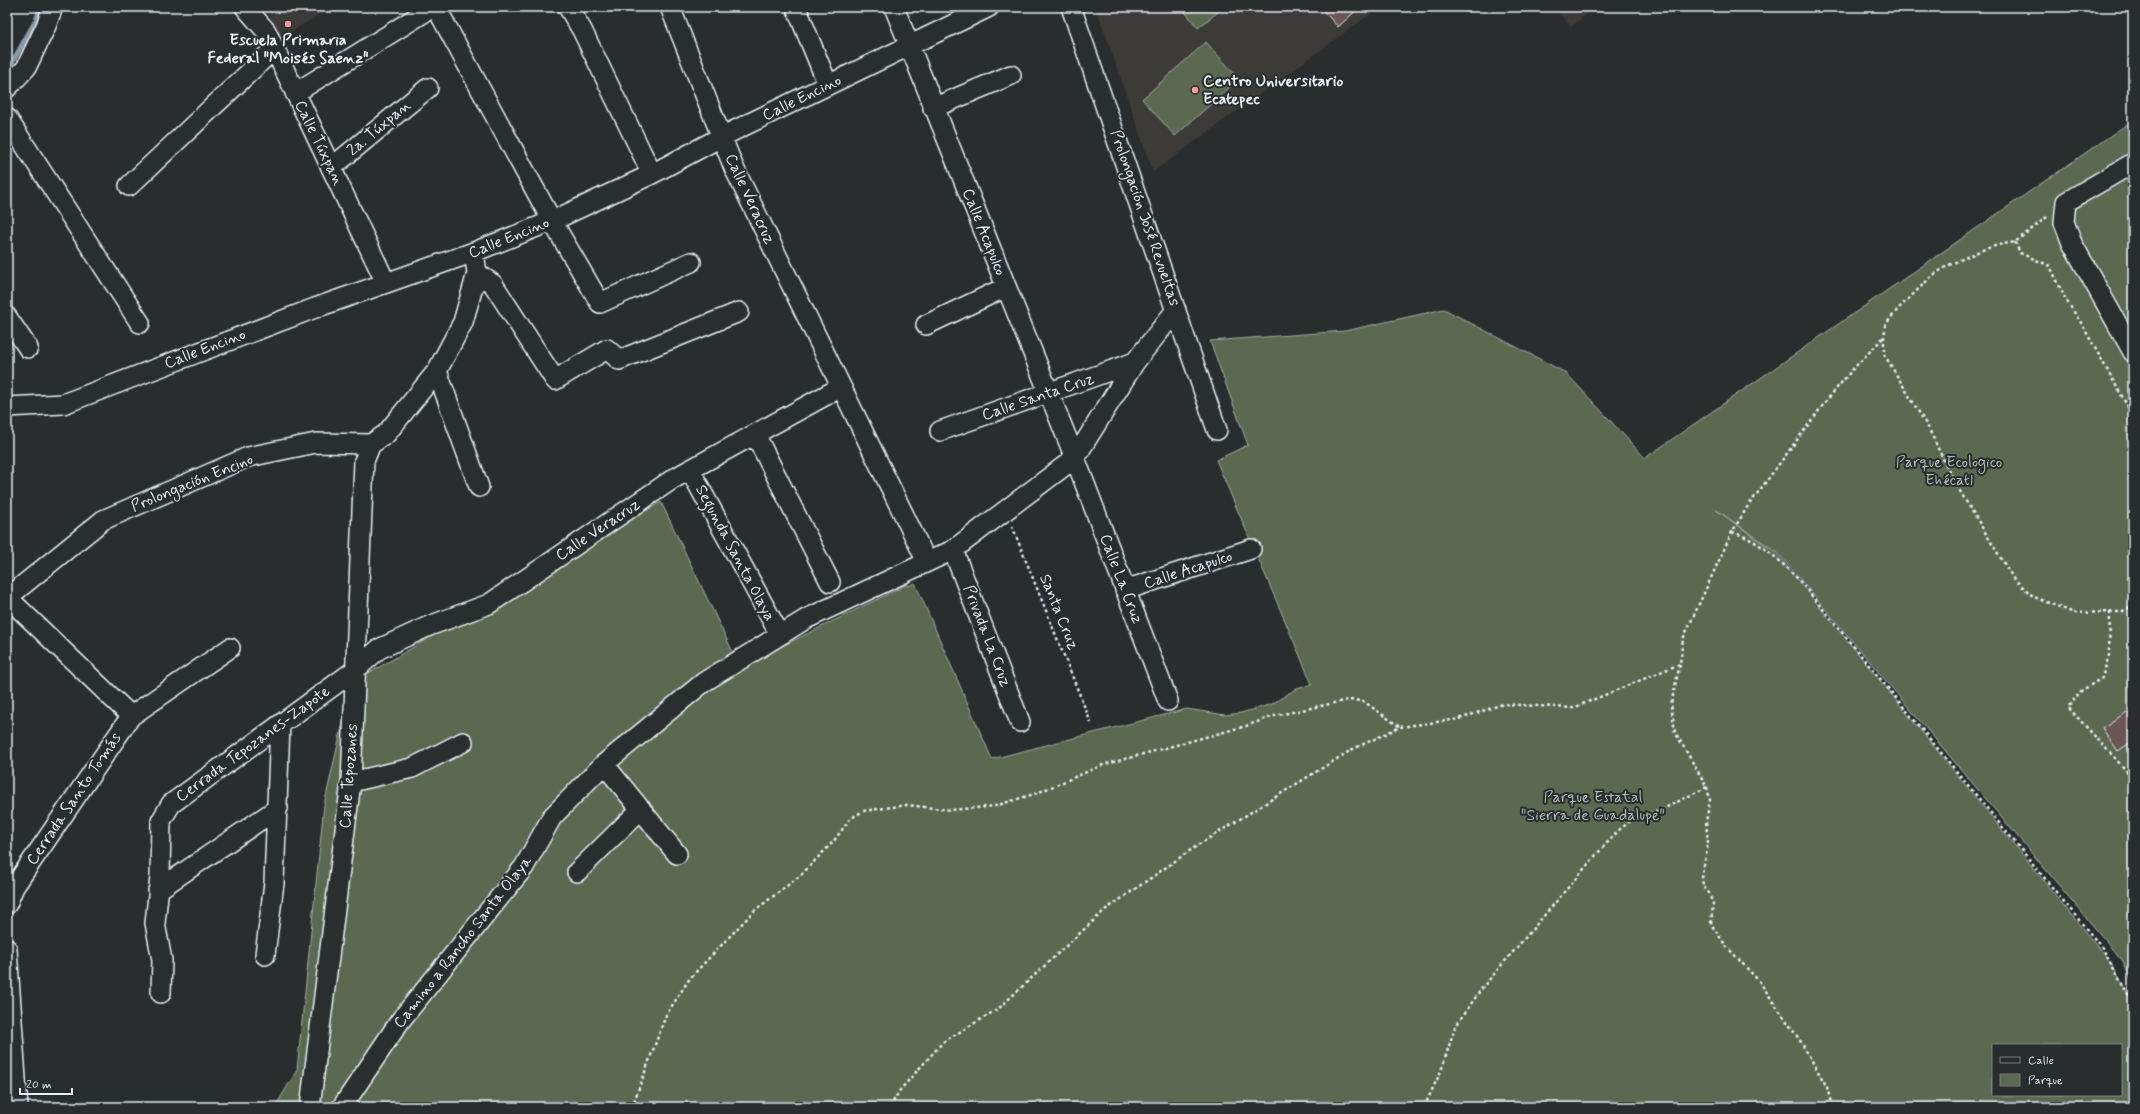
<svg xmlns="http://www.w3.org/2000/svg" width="2140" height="1114" viewBox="0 0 2140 1114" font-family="Mynerve,sans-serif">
<rect width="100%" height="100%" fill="#2a2d2e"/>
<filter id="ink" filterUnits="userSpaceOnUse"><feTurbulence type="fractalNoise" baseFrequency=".025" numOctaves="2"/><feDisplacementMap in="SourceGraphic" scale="8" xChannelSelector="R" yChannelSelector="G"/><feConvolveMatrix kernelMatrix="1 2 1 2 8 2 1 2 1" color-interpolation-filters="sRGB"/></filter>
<g filter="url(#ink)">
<!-- built -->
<path fill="#3d3a39" d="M 265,7 L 331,7 L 281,38 Z
M 1096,7 L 1380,7 L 1153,172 Z
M 1554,7 L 1595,7 L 1571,27 Z"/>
<!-- green -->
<path fill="#5c6951" stroke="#a2ada4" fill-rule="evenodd" d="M 1181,7 L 1224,7 L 1198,28 Z
M 1206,42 L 1239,79 L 1175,136 L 1142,99 Z
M 2133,120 L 2133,984 L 2122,960 L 1777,552 L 1715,509 L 1776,553 L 2114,967 L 2133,1005 L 2133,1107 L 275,1107 L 297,1070 L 324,805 L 352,683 L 661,502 L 740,667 L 908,584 L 909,586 L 915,583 L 992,759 L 1187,709 L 1225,715 L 1241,713 L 1272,704 L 1294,690 L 1312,684 L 1216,460 L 1248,445 L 1210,341 L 1345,331 L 1444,309 L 1566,373 L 1645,458 ZM 1993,1045 L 2121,1045 L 2121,1095 L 1993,1095 Z"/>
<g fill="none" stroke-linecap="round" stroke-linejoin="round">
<!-- stream -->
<path stroke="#8b9ba6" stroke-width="5" d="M 7,72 L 36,20 L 41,7"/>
</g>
<!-- building -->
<path fill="#695754" stroke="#e8f1f8" d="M 1320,7 L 1360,7 L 1338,27 Z
M 2133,708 L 2133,741 L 2118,751 L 2102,728 Z"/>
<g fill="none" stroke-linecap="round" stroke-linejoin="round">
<!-- street casing -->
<g stroke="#e8f1f8" stroke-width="22">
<path id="street" d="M 245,7 L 266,31 L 386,283
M 436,7 L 552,221 L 600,303 L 691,262
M 568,7 L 582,30 L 652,174
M 670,7 L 734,168 L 927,562
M 796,7 L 828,85
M 894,7 L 1075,458 L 1168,701
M 1071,7 L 1217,430
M 7,88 L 26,68 L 46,26 L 53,7
M 295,93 L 433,7
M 933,108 L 1011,75
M 7,118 L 140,323
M 2133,163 L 2066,202 L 2064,222 L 2072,243 L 2133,352
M 331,168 L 428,88
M 129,186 L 274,49
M 477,273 L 493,284 L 555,380 L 607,349 L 619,360 L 739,312
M 7,317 L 28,348
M 926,325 L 1006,287
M 437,371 L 479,487
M 7,407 L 63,404 L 315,308 L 474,252 L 552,221 L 652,174 L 721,137 L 989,7
M 940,431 L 1135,362
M 755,434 L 830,582
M 690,470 L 780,635
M 953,550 L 1020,722
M 1125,590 L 1251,549
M 7,598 L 103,520 L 248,457 L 316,443 L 371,444 L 386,434 L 437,371 L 463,322 L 477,273 L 474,252
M 8,598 L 131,716
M 604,764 L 677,854
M 351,782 L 412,768 L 463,742
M 577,872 L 641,809
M 158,890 L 278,808
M 7,904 L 14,887 L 131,716 L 230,648
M 7,949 L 18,1107
M 265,955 L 274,883 L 280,725
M 161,993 L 162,960 L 155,923 L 160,877 L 161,821 L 171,804 L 355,670 L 379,649 L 429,626 L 489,604 L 673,479 L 841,387
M 310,1107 L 351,782 L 364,461 L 371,444
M 342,1107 L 400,1021 L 524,867 L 552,817 L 604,764 L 704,682 L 806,619 L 953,550 L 1075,458 L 1135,362 L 1176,310"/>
</g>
<!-- path -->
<path stroke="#e8f1f8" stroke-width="2.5" stroke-dasharray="3 3" stroke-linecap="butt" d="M 2047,217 L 2015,242 L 1998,245 L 1982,250 L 1947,266 L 1932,276 L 1898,309 L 1886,324 L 1884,337 L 1884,354 L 1929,429 L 1945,463 L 1961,493 L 2013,578 L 2034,597 L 2074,613 L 2121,612 L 2133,606
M 2015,242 L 2020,253 L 2050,266 L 2066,300 L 2080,321 L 2133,416
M 1012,526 L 1091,723
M 1732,532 C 1759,540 1778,559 1798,579 L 2103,949 L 2133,1004
M 2110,612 L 2109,655 L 2102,678 L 2081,691 L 2068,707 L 2133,778
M 632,1107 L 666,1015 L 690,978 L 754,911 L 801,875 L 833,842 L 850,819 L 863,811 L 907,805 L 951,810 L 995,806 L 1037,793 L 1103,765 L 1246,726 L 1274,716 L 1348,700 L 1363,701 L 1400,727
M 890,1107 L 900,1090 L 943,1042 L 998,1009 L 1105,910 L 1198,845 L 1353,749 L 1400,727 L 1459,719 L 1503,704 L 1573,708 L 1680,664
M 1424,1107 L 1441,1071 L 1455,1027 L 1482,988 L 1596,855 L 1619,830 L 1633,819 L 1659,811 L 1707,787
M 1816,1107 L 1818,1105 L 1832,1107
M 1832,1107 L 1827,1087 L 1801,1042 L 1759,981 L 1726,946 L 1711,924 L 1713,904 L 1709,893 L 1703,886 L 1702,874 L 1706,856 L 1708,843 L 1706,822 L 1710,800 L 1707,787 L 1675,732 L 1671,704 L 1680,664 L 1683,639 L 1732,532 L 1748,506 L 1826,401 L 1852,370 L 1884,337"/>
<!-- street -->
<use href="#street" stroke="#2a2d2e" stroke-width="19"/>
</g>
</g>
<!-- markers -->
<g fill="#ff9aa2" stroke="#2a2d2e" stroke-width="1.5">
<circle cx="288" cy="24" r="4"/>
<circle cx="1195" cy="90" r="4"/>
</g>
<g text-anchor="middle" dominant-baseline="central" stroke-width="4" stroke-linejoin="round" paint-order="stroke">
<!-- poi labels -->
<g font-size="16" font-weight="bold" fill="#e8f1f8" stroke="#2a2d2e">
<text x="288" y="40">Escuela Primaria<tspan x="288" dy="18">Federal "Moisés Saenz"</tspan></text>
<text x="1203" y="81" text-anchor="start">Centro Universitario<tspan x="1203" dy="18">Ecatepec</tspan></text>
</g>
<!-- street labels -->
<g font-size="16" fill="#e8f1f8" stroke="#2a2d2e">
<text transform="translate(802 98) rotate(-26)">Calle Encino</text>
<text transform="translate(379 128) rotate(-40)">2a. Túxpan</text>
<text transform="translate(319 143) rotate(64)">Calle Túxpan</text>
<text transform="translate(750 199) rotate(65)">Calle Veracruz</text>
<text transform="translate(1145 218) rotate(71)">Prolongación José Revueltas</text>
<text transform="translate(984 232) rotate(68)">Calle Acapulco</text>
<text transform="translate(509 238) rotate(-22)">Calle Encino</text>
<text transform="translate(205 349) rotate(-21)">Calle Encino</text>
<text transform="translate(1038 397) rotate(-19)">Calle Santa Cruz</text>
<text transform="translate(192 483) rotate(-22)">Prolongación Encino</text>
<text transform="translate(598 530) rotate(-34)">Calle Veracruz</text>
<text transform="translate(735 553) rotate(62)">Segunda Santa Olaya</text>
<text transform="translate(1188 570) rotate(-18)">Calle Acapulco</text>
<text transform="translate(1121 579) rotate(69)">Calle La Cruz</text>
<text transform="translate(1059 612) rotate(68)">Santa Cruz</text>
<text transform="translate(987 636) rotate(69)">Privada La Cruz</text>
<text transform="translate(253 744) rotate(-36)">Cerrada Tepozanes-Zapote</text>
<text transform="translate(349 776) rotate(-86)">Calle Tepozanes</text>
<text transform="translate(74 799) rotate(-56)">Cerrada Santo Tomás</text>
<text transform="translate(463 942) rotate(-52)">Camino a Rancho Santa Olaya</text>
</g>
<!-- park labels -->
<g font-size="16" fill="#b0bbb5" stroke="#2a2d2e">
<text x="1949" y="462">Parque Ecologico<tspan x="1949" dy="18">Ehécatl</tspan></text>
<text x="1593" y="797">Parque Estatal<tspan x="1593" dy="18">"Sierra de Guadalupe"</tspan></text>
</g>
</g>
<!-- margin -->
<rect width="2140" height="1114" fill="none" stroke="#2a2d2e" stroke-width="24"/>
<rect x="12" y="12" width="2116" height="1090" fill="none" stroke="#e8f1f8" stroke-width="1.5" filter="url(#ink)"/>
<!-- legend -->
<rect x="1992" y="1044" width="130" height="52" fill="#2a2d2e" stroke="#767b7f"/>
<rect x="2000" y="1057" width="20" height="6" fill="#2a2d2e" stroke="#767b7f"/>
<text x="2028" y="1064" font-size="12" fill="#e8f1f8">Calle</text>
<rect x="2000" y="1074" width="20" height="12" fill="#5c6951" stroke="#767b7f"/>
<text x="2028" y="1084" font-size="12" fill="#e8f1f8">Parque</text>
<!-- scale -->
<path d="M20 1088v6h52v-6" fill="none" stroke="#e8f1f8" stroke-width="2"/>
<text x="26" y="1088" font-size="12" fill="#e8f1f8" stroke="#2a2d2e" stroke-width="3" paint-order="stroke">20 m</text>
</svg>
